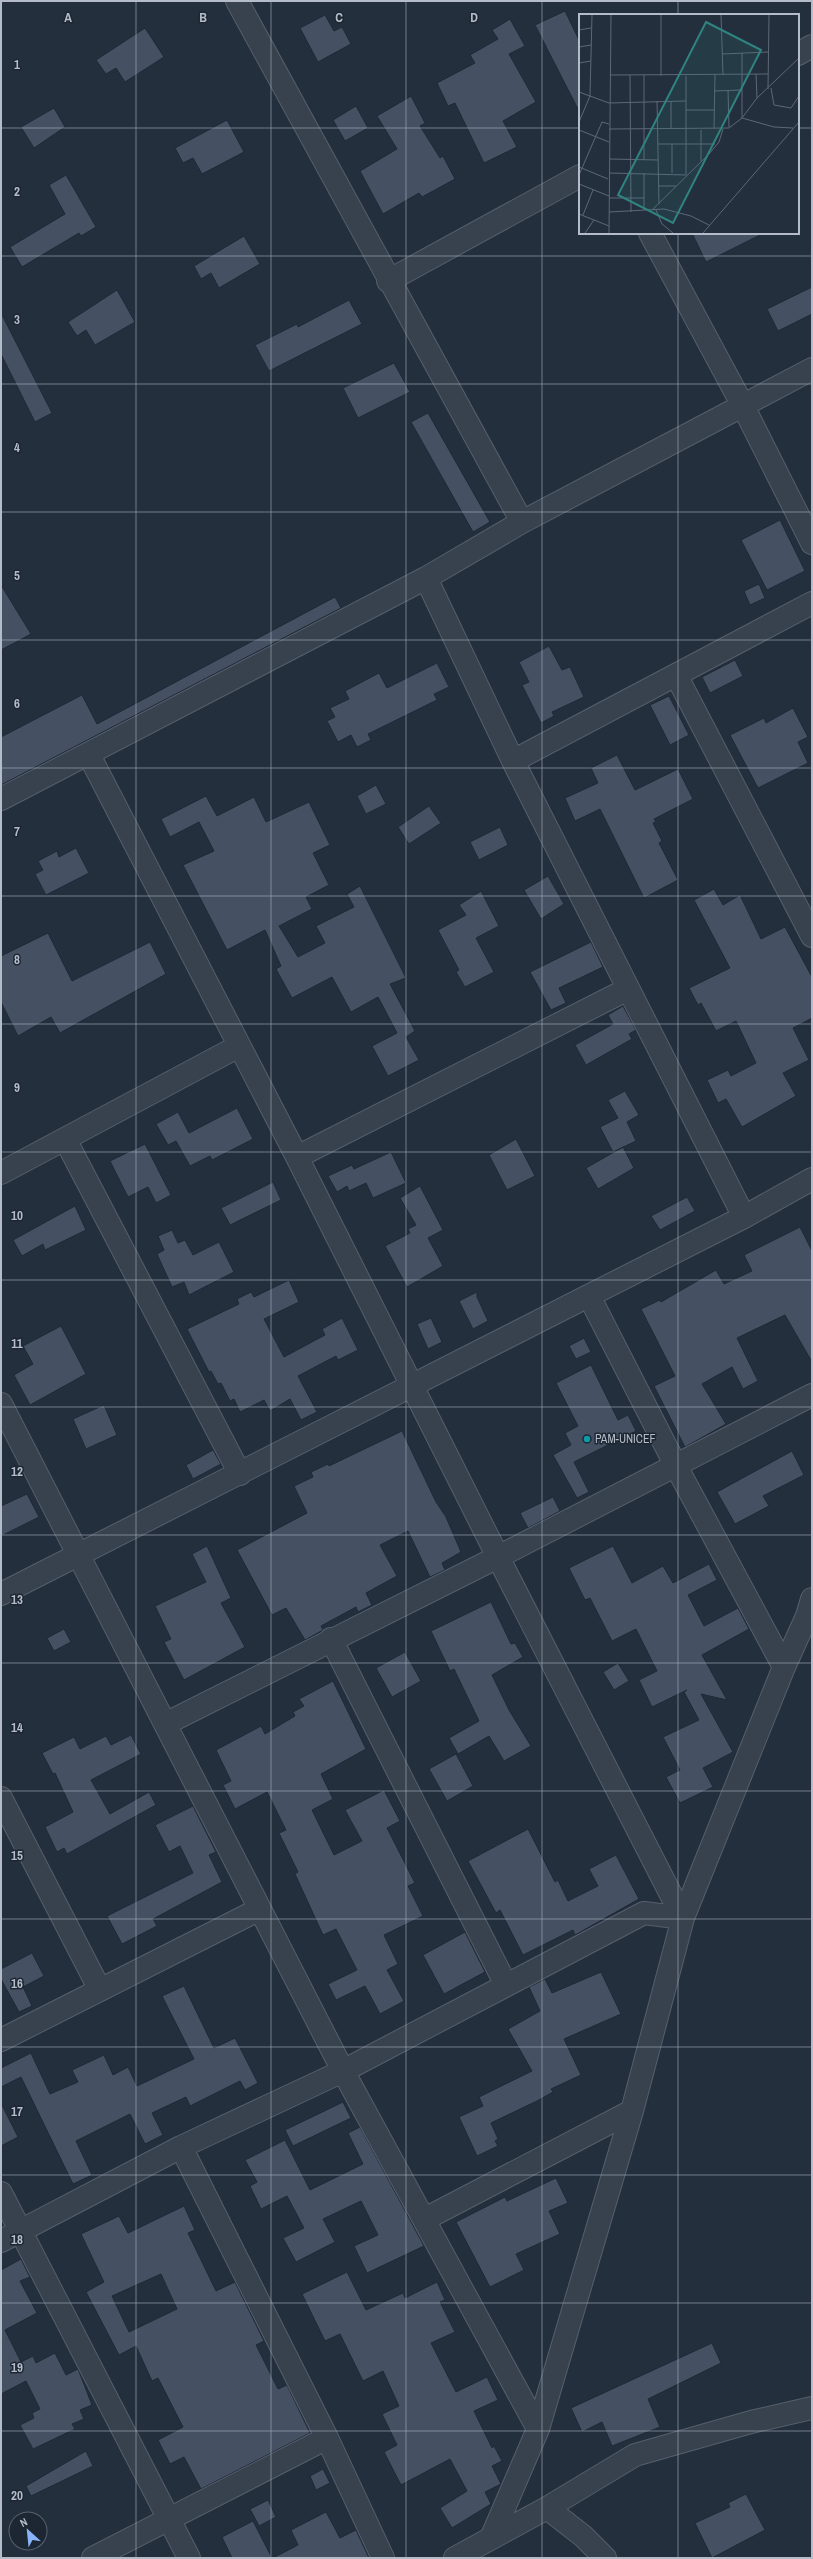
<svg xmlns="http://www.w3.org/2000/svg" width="813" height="2559" viewBox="0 0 813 2559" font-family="'Archivo Narrow',sans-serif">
<rect width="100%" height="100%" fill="#242f3e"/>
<!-- building -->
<path fill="#455162" stroke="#1f2835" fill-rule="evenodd" d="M 565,11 L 580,42 L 580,113 L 535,25 Z
M 325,15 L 334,31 L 342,27 L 351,44 L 318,62 L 300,28 Z
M 510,19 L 525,46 L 509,54 L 536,102 L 503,121 L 517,147 L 484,163 L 455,103 L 448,106 L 437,83 L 475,63 L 470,55 L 498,39 L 492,30 Z
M 145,28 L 164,57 L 125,82 L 116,68 L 106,74 L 96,60 Z
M 411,96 L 425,123 L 420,126 L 440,158 L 443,156 L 455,179 L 422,197 L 419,193 L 383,214 L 360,171 L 397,149 L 377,116 Z
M 356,106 L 368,128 L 345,141 L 333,120 Z
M 54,108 L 65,127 L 34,148 L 21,127 Z
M 227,120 L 244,152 L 202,174 L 193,158 L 183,163 L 175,148 Z
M 66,175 L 96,227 L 81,236 L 79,233 L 22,267 L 10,247 L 65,214 L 49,185 Z
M 692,233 L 764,233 L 706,262 Z
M 244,236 L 260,264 L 219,288 L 211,273 L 201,279 L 194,266 Z
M 812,287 L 812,314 L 778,331 L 767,309 Z
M 117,290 L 135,322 L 95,345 L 86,330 L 77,336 L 68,322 Z
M 349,300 L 362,324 L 269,371 L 255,345 L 297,324 L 298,327 Z
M 1,313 L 52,413 L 35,422 L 1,354 Z
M 394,363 L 410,392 L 358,418 L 343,388 Z
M 428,413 L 490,522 L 473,532 L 411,422 Z
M 780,520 L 805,571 L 767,590 L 741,540 Z
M 759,584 L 765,598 L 750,605 L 744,591 Z
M 1,585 L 31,634 L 1,650 Z
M 335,597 L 341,608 L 1,785 L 1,737 L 82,695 L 97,724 Z
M 549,646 L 562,670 L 570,667 L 584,697 L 552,712 L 554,716 L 541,723 L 522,685 L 529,682 L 519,662 Z
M 735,660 L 743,676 L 710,693 L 702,677 Z
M 437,663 L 449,687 L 434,694 L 437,700 L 368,734 L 371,740 L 357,747 L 351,735 L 338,742 L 327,721 L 335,717 L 330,708 L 349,699 L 345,691 L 379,673 L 387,688 Z
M 669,696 L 689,735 L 670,745 L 650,705 Z
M 793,708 L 808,737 L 798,742 L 808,763 L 758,788 L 730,735 L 764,718 L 766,723 Z
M 617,755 L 635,790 L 678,769 L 693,799 L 654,819 L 656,822 L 653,823 L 662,841 L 659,843 L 678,880 L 644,898 L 600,809 L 575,821 L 565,798 L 598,783 L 591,768 Z
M 376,785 L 386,804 L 366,814 L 357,796 Z
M 206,796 L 217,816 L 254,797 L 266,822 L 309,802 L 330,845 L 313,853 L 329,885 L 306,897 L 312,909 L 279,926 L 298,957 L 325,943 L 316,926 L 354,907 L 347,894 L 360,886 L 406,978 L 390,984 L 415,1031 L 406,1037 L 419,1060 L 388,1076 L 372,1046 L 397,1033 L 378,997 L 351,1012 L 332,977 L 292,998 L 276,969 L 281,966 L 265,930 L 227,950 L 183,865 L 214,851 L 199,822 L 170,837 L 161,819 Z
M 429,806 L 441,823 L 409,844 L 398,827 Z
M 500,827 L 508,845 L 479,860 L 470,842 Z
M 76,848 L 89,873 L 46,895 L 35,874 L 43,870 L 38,861 L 57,851 L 59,857 Z
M 548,876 L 564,904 L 541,919 L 524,890 Z
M 714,889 L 723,905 L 740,895 L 761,939 L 785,927 L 812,977 L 812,1018 L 793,1028 L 809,1060 L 783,1073 L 796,1096 L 742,1127 L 726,1099 L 718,1103 L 707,1080 L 728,1070 L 731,1076 L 756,1063 L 736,1021 L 716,1031 L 701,1003 L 698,1005 L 689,988 L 730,968 L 694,900 Z
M 481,891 L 499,926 L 476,938 L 494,972 L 465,987 L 456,972 L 459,970 L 438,930 L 466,915 L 459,905 Z
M 48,933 L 72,981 L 150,942 L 166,974 L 60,1033 L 51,1017 L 18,1036 L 1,1002 L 1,956 Z
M 591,942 L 603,967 L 559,988 L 566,1003 L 551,1010 L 530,972 Z
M 623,1006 L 636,1030 L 629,1034 L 632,1039 L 586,1065 L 575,1045 L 613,1024 L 608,1015 Z
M 625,1091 L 639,1115 L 627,1122 L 636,1141 L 613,1152 L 600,1127 L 618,1118 L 608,1100 Z
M 237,1108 L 253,1139 L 212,1160 L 210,1156 L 190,1166 L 176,1141 L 168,1145 L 156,1124 L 178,1112 L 189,1133 Z
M 516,1139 L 535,1176 L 507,1190 L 489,1155 Z
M 145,1144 L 171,1195 L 156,1203 L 148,1187 L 128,1197 L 110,1161 Z
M 623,1147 L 634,1168 L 598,1189 L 586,1168 Z
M 391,1152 L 406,1183 L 373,1198 L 366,1183 L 349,1191 L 347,1186 L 337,1192 L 328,1176 L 352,1165 L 354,1169 Z
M 273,1182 L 281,1200 L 230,1225 L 221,1208 Z
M 420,1186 L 443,1230 L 428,1238 L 443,1266 L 407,1287 L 385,1246 L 410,1233 L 408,1229 L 416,1225 L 400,1198 Z
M 687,1197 L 695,1211 L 660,1230 L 651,1216 Z
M 75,1206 L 86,1230 L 45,1250 L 43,1244 L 22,1256 L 13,1240 Z
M 800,1227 L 812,1251 L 812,1362 L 785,1315 L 737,1338 L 758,1381 L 743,1389 L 732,1367 L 702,1384 L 726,1424 L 685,1447 L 654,1386 L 675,1376 L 641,1309 L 660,1300 L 661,1302 L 716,1270 L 724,1284 L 752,1271 L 744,1255 Z
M 172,1230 L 178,1243 L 185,1240 L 193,1255 L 219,1242 L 234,1272 L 189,1295 L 184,1282 L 172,1287 L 157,1254 L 164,1250 L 158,1236 Z
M 289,1280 L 299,1302 L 264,1319 L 284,1357 L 325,1335 L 322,1329 L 342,1318 L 358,1350 L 338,1360 L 336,1356 L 298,1376 L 317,1412 L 301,1420 L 290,1399 L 270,1411 L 264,1400 L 240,1412 L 234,1399 L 230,1401 L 221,1383 L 218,1384 L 211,1371 L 209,1372 L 187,1329 L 239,1304 L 237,1299 L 251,1292 L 254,1297 Z
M 477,1292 L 477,1297 L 488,1321 L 473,1329 L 459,1301 Z
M 431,1318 L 442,1342 L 428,1349 L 417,1324 Z
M 61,1326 L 86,1374 L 30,1405 L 14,1375 L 33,1364 L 23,1346 Z
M 584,1338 L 591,1352 L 576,1359 L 569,1346 Z
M 591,1365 L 618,1420 L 628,1415 L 636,1431 L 574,1462 L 589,1492 L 577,1498 L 553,1455 L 571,1445 L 565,1433 L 578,1426 L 556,1383 Z
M 104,1405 L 117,1435 L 86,1449 L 73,1419 Z
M 402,1431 L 436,1502 L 446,1517 L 461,1552 L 442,1563 L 445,1570 L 430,1577 L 408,1531 L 380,1545 L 397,1576 L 366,1593 L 372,1605 L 358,1612 L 356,1607 L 321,1626 L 323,1630 L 305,1640 L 286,1608 L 272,1615 L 237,1550 L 307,1513 L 294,1486 L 313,1477 L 311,1472 L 328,1464 L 329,1466 Z
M 213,1450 L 221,1464 L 193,1479 L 186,1465 Z
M 792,1451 L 804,1475 L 763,1496 L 769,1506 L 735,1524 L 717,1492 Z
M 27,1494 L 39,1517 L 1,1536 L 1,1506 Z
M 553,1497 L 560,1511 L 528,1528 L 520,1513 Z
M 207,1546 L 231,1598 L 221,1603 L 245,1647 L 184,1680 L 164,1642 L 171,1639 L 155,1606 L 206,1582 L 192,1554 Z
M 613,1546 L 632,1583 L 663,1566 L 673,1583 L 709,1564 L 717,1580 L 688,1595 L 704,1626 L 738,1608 L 749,1629 L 702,1655 L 727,1700 L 701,1694 L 733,1752 L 703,1768 L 713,1787 L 680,1803 L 666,1777 L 680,1770 L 663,1737 L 699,1720 L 684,1692 L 687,1690 L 652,1707 L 639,1680 L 657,1671 L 636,1629 L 612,1641 L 590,1598 L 585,1600 L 569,1568 Z
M 491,1602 L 511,1644 L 515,1643 L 523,1657 L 492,1675 L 509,1710 L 531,1746 L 504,1761 L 489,1736 L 458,1754 L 449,1738 L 479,1721 L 454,1669 L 450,1671 L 431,1631 Z
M 64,1629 L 71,1642 L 54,1651 L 47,1638 Z
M 405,1652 L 421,1681 L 392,1697 L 376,1668 Z
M 618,1663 L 629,1681 L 614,1690 L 603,1672 Z
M 333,1681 L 366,1749 L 321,1774 L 333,1799 L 312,1810 L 334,1855 L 362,1841 L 345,1810 L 384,1790 L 400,1821 L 387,1828 L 415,1883 L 408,1886 L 423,1916 L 384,1935 L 398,1964 L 387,1970 L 404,2001 L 380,2014 L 365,1986 L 336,2000 L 328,1984 L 357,1970 L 336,1929 L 323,1935 L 295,1874 L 298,1872 L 279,1833 L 286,1830 L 267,1792 L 235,1809 L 223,1785 L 231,1781 L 216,1750 L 261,1726 L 265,1734 L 295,1716 L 293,1712 L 304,1706 L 299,1699 Z
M 131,1735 L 141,1754 L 91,1780 L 110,1814 L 149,1792 L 156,1805 L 67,1854 L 64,1848 L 57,1852 L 45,1827 L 73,1812 L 55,1773 L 53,1774 L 42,1753 L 74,1737 L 80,1749 L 106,1736 L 111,1745 Z
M 456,1754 L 473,1786 L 447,1801 L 429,1769 Z
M 193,1806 L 216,1852 L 209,1855 L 222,1882 L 153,1919 L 157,1926 L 122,1944 L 107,1916 L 193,1873 L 180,1846 L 169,1852 L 155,1825 Z
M 528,1829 L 555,1882 L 558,1880 L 568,1901 L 598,1886 L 589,1869 L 616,1855 L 639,1899 L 575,1935 L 573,1930 L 523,1955 L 500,1910 L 496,1913 L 468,1861 Z
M 465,1932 L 485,1972 L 444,1994 L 423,1955 Z
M 32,1953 L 44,1976 L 23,1987 L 32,2006 L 19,2012 L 1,1979 L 1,1969 Z
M 601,1972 L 621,2014 L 564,2039 L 581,2075 L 551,2089 L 553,2092 L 537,2101 L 491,2123 L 498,2139 L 495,2141 L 498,2146 L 477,2156 L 459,2117 L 483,2106 L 479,2097 L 532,2071 L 508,2029 L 540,2011 L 529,1987 L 545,1979 L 552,1993 Z
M 184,1986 L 214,2048 L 235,2038 L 258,2083 L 245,2090 L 240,2081 L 190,2106 L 186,2097 L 152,2113 L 163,2135 L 145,2144 L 130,2114 L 76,2141 L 92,2175 L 73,2184 L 21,2077 L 1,2087 L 1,2068 L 31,2053 L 50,2094 L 78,2082 L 72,2070 L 104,2055 L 113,2075 L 128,2067 L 137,2086 L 194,2059 L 162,1996 Z
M 343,2102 L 351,2118 L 293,2146 L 285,2130 Z
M 1,2103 L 18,2137 L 1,2146 Z
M 360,2127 L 424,2246 L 367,2273 L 354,2246 L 378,2235 L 361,2201 L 323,2219 L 335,2242 L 296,2262 L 283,2238 L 304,2228 L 287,2196 L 261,2209 L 250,2186 L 257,2182 L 245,2160 L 285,2140 L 310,2190 L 363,2164 L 348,2133 Z
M 556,2178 L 568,2203 L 549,2211 L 560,2234 L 516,2254 L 524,2270 L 490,2287 L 456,2222 L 505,2197 L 507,2201 Z
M 184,2206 L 195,2230 L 188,2233 L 216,2291 L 235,2282 L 264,2341 L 256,2345 L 278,2389 L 287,2385 L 310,2433 L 201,2489 L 184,2457 L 170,2464 L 158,2440 L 183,2427 L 158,2378 L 152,2381 L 136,2346 L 119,2355 L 86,2292 L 104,2282 L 81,2234 L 119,2216 L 128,2233 ZM 161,2274 L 177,2309 L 129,2332 L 112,2296 Z
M 21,2259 L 30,2277 L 20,2281 L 37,2313 L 5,2330 L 21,2362 L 33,2356 L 36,2363 L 55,2353 L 66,2375 L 78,2369 L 92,2405 L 80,2410 L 84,2419 L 72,2424 L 75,2429 L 33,2449 L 20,2425 L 34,2418 L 32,2413 L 40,2409 L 26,2381 L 1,2394 L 1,2270 Z
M 347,2272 L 366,2310 L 403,2293 L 405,2298 L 437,2282 L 445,2300 L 440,2302 L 455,2332 L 431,2343 L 456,2392 L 487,2377 L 498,2400 L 474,2411 L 492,2448 L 494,2446 L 502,2461 L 492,2466 L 501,2484 L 485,2492 L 491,2504 L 452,2528 L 440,2508 L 467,2491 L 450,2459 L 401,2485 L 384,2452 L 397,2445 L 382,2414 L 399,2406 L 383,2371 L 363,2381 L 340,2334 L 325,2341 L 302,2294 Z
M 712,2343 L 721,2363 L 648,2399 L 660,2427 L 612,2446 L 602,2422 L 582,2432 L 571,2408 Z
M 86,2451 L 93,2466 L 31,2496 L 26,2486 Z
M 323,2469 L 330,2483 L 316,2490 L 310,2476 Z
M 746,2494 L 765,2530 L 712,2558 L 695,2523 L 730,2507 L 728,2503 Z
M 268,2500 L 276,2517 L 259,2526 L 250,2509 Z
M 326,2512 L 340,2538 L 356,2530 L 369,2558 L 273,2558 L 298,2545 L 291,2530 Z
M 253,2521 L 272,2558 L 232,2558 L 222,2537 Z"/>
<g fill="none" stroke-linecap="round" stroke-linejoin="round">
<!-- minor casing -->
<g stroke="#565f6c" stroke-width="24">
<path id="minor" d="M 237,1 L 522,522
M 798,54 L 812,46
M 650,233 L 743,406 L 812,543
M 388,281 L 580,176
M 426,578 L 513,761 L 744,1217
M 676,675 L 812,936
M 89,755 L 297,1157 L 498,1557 L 683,1918
M 513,761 L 812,603
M 1,799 L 426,578 L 522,522 L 812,369
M 65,1139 L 240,1474
M 297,1157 L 628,989
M 1,1173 L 239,1046
M 589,1296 L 676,1466 L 784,1667
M 1,1404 L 343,2071 L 538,2429
M 1,1594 L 744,1217 L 812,1179
M 331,1639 L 506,1985
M 165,1724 L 498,1557 L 812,1395
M 1,1798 L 100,1990
M 1,2040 L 260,1909
M 181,2147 L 327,2438 L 383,2558
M 1,2193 L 189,2558
M 425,2219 L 632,2111
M 1,2241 L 181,2147 L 343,2071 L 644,1913 L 683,1918
M 547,2508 L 583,2536 L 605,2558
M 492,2536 L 538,2429 L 632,2111 L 683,1918 L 784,1667 L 807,1616 L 812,1599
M 93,2558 L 327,2438
M 455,2558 L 547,2508 L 635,2455 L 751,2422 L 812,2408"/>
</g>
<!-- minor -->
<use href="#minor" stroke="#38414e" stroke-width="22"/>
</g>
<!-- grid -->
<path fill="none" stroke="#b4bcc9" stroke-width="1" stroke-opacity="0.55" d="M 136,1 L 136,2558M 271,1 L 271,2558M 406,1 L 406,2558M 542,1 L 542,2558M 678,1 L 678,15M 1,128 L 580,128M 798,128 L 812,128M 678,233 L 678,2558M 1,256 L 812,256M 1,384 L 812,384M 1,512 L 812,512M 1,640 L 812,640M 1,768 L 812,768M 1,896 L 812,896M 1,1024 L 812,1024M 1,1152 L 812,1152M 1,1280 L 812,1280M 1,1407 L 812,1407M 1,1535 L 812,1535M 1,1663 L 812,1663M 1,1791 L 812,1791M 1,1919 L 812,1919M 1,2047 L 812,2047M 1,2175 L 812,2175M 1,2303 L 812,2303M 1,2431 L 812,2431"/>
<!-- markers -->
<circle fill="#0f9aa8" stroke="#1d2633" stroke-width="1.5" cx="587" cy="1439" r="4"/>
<g text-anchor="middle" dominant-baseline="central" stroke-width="3" stroke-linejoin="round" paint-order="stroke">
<!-- poi labels -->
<g font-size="12" fill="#b4bcc9" stroke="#1d2633" text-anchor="start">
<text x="595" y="1439">PAM-UNICEF</text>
</g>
</g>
<!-- overview -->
<g transform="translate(579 14)">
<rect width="220" height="220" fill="#242f3e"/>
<path fill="none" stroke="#5e6776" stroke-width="1" d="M 142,1 L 144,61M 0,16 L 12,14M 0,33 L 12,31M 163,39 L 163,104 L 195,113 L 214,114M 143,40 L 189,38M 0,49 L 12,47M 177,60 L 178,84M 31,61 L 189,60M 51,61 L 52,198M 82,62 L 82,1M 192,74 L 195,91 L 212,94 L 220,82M 189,75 L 190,1M 149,76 L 150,113M 135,77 L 163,76M 0,78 L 30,89 L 107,87M 78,87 L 80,190M 92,87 L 92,115M 107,96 L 135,96M 0,108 L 11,82 L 13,1M 30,115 L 150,114 L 163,104 L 178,84 L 220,44M 135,115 L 136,61M 0,116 L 30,128M 122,116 L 122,147M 79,130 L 136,130M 30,145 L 79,146M 65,146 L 65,61M 0,153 L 29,165M 30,159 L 107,161 L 107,62M 93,159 L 93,130M 0,161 L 23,108 L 30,110M 0,170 L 30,182M 79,172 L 97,172M 30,184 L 65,184M 65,196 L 65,159M 73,196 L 130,140 L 140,128 L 144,115M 77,196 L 83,210 L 94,219M 30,198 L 85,195 L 112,202 L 130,211M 0,200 L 30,212M 4,201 L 14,176M 6,219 L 15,206M 30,219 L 32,1M 124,219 L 220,108"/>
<path fill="#308480" fill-opacity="0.15" stroke="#308480" stroke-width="2" d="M 127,8 L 182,36 L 94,209 L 39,181 Z"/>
<rect width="220" height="220" fill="none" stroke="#b4bcc9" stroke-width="2"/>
</g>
<g font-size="13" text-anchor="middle" font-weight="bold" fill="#b4bcc9" stroke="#1d2633" stroke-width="3" stroke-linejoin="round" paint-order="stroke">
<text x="68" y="22">A</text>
<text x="203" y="22">B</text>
<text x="339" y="22">C</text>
<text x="474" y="22">D</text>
<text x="17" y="69">1</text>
<text x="17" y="196">2</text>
<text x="17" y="324">3</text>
<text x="17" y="452">4</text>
<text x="17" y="580">5</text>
<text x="17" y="708">6</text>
<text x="17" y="836">7</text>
<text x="17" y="964">8</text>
<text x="17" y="1092">9</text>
<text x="17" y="1220">10</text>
<text x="17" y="1348">11</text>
<text x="17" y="1476">12</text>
<text x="17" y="1604">13</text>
<text x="17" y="1732">14</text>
<text x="17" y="1860">15</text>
<text x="17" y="1988">16</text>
<text x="17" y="2116">17</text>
<text x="17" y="2244">18</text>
<text x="17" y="2372">19</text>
<text x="17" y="2500">20</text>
</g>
<!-- border -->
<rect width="813" height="2559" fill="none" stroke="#b4bcc9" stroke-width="4"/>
<!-- north arrow -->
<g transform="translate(28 2531) rotate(333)"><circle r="19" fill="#1d2633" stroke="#59626f"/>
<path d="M0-3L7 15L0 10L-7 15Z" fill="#8ab4f8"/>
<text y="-6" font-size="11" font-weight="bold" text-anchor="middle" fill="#b4bcc9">N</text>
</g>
</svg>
